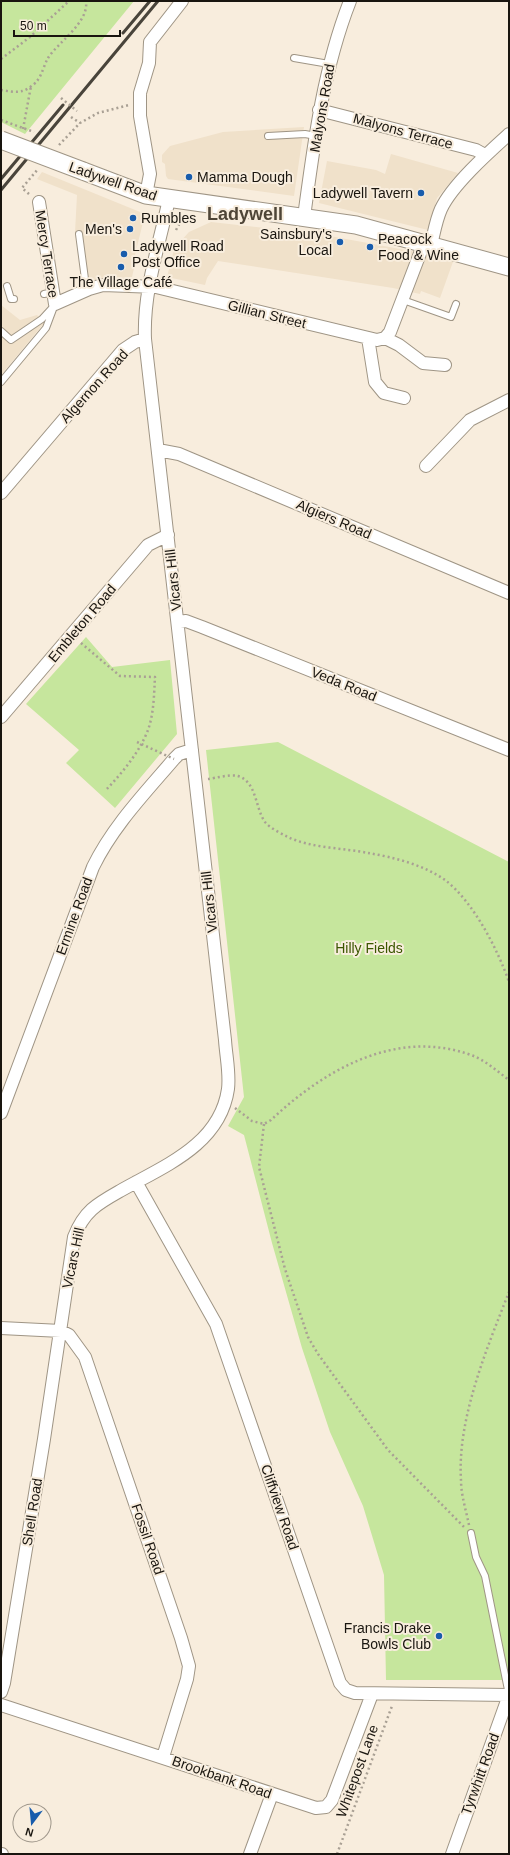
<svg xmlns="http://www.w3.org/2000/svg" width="510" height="1855" viewBox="0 0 510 1855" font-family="Helvetica,sans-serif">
<rect width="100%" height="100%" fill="#f8eddd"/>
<!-- built -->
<path fill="#f0e1ca" d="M 304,127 L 294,196 L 168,179 L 166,176 L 165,164 L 162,162 L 162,155 L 170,146 L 223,132 Z
M 391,154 L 458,173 L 437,198 L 428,230 L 319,203 L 327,161 L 376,170 L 385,174 Z
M 42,172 L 145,214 L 133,263 L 135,264 L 132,277 L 83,281 L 75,232 L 77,195 L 37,179 Z
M 211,222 L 319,234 L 454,259 L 440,298 L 421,291 L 420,294 L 393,288 L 218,261 L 207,278 L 205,285 L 167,277 L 173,253 L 179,243 L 189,232 Z
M 1,305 L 20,320 L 37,315 L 45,322 L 1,375 Z"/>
<!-- green -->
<path fill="#c6e69d" d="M 1,1 L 134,1 L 25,134 L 1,122 Z
M 86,637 L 112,667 L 170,660 L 177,734 L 115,808 L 66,763 L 79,750 L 26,704 Z
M 278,742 L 509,862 L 509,1680 L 386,1680 L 384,1575 L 363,1506 L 330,1432 L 302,1348 L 272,1243 L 244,1135 L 228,1126 L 244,1097 L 206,750 Z"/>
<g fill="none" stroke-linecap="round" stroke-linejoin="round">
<!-- service casing -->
<g stroke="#9f9585" stroke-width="8">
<path id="service" d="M 294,58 L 329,64
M 268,136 L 305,134 L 316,136
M 79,234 L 85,279 L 89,289
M 7,286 L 11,299 L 14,299
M 44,294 L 53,292
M 403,300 L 451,317 L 456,304
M 1,331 L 11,340 L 42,319 L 53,307
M 1,382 L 46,328 L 55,304
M 471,1533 L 476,1557 L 485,1576 L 509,1695"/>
</g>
<!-- minor casing -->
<g stroke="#9f9585" stroke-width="14">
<path id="minor" d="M 319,110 L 476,150 L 485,155
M 146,195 L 150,174 L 140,116 L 140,93 L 149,63 L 150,42 L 182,1
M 39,202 L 55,304 L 89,289 L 103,285 L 156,287 L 377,340 L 385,338 L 390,332 L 424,243
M 304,217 C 314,143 323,70 350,1
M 431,245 C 434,233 436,220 441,209 C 452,185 489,152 509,134
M 368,338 L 375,382 L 384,393 L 404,398
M 385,338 L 399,345 L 423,363 L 445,365
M 158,450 L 179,454 L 509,593
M 426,466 L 470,420 L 509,400
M 1,493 L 123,350 L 135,342 L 145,339
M 178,622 L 186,621 L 202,627 L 509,750
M 1,717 L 148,545 L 168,535
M 1,1113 L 93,867 C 113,826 145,793 174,759 L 179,754 L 192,750
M 136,1182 L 216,1324 L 340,1683 L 346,1690 L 355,1693 L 509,1695
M 1,1328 L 61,1331 L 69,1335 L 85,1357 L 181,1638 L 189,1666 L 187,1679 L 163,1757
M 1,1692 L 4,1683 L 44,1439 L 74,1237 C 84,1211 97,1204 120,1191 C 164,1166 220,1145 228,1089 C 230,1073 226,1056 225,1040 L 145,339 C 143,291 159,246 169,199
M 1,1705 L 316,1808 L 326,1807 L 332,1800 L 372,1694
M 1,1854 L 2,1854
M 250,1854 L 272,1794
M 452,1854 L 509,1695"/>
</g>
<!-- secondary casing -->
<g stroke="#9f9585" stroke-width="19">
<path id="secondary" d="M 83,171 L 146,195 L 356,225 L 509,267"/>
</g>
<!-- path -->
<path stroke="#a9a094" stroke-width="2.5" stroke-dasharray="2 3" stroke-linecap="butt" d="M 1,59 L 30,37 L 69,1
M 1,90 C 7,91 17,93 22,91 C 27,90 35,84 37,81 C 42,75 44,65 48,58 C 58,42 89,23 86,1
M 71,117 L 80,123
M 1,120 L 34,132
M 23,129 L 31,86
M 59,145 L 80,123 L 98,113 L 129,105
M 29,194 L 22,188 L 38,169
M 176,230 L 181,221 L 196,219
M 81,643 L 120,676 L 155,677 C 154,694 154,713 148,730 C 139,753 122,773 105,791
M 208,779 C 216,778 230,774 238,776 C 257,782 255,808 265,822 C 270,828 280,833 288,837 C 310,848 344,848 368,853 C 393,857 424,865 445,880 C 473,901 498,950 509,982
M 235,1108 L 252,1121 L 264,1124 L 271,1120 C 324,1070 396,1028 471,1055 C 485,1060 497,1071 509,1080
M 264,1124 L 259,1167 L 285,1269 L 308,1337 L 318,1354 L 388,1450 L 464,1527
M 469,1525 C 466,1510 461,1495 461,1480 C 457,1419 487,1348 509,1292
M 337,1854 L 392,1706"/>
<!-- service -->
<use href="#service" stroke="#fff" stroke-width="6"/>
<!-- minor -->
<use href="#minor" stroke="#fff" stroke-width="12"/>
<!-- secondary -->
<use href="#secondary" stroke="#fff" stroke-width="17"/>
<!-- rail -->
<path stroke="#49443b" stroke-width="3" d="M 123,33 L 150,1
M 1,179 L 63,105
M 1,190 L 158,1"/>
<!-- secondary-bridge casing -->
<g stroke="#9f9585" stroke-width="19" stroke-linecap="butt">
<path id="secondary-bridge" d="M 1,140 L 83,171"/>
</g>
<!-- path-bridge -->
<path stroke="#a9a094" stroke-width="2.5" stroke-dasharray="2 3" stroke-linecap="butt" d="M 61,98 L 77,111
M 137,742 L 174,759"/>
<!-- secondary-bridge -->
<use href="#secondary-bridge" stroke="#fff" stroke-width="17"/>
</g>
<!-- markers -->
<g fill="#185cac" stroke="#f8eddd" stroke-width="1.5">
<circle cx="189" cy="177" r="4"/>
<circle cx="421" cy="193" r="4"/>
<circle cx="133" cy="218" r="4"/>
<circle cx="130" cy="229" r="4"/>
<circle cx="340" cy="242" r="4"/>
<circle cx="370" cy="247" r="4"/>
<circle cx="124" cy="254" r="4"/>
<circle cx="121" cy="267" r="4"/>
<circle cx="439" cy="1636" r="4"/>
</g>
<g text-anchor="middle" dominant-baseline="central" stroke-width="4" stroke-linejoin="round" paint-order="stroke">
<!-- street labels -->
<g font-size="14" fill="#19150f" stroke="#f8eddd">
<text transform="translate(322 108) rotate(-80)">Malyons Road</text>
<text transform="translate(403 131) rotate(15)">Malyons Terrace</text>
<text transform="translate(113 181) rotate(19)">Ladywell Road</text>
<text transform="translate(47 254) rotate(81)">Mercy Terrace</text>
<text transform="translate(267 314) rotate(14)">Gillian Street</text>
<text transform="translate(94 386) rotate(-48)">Algernon Road</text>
<text transform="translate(334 519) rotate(23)">Algiers Road</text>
<text transform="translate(173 580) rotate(-96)">Vicars Hill</text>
<text transform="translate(82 623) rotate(-50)">Embleton Road</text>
<text transform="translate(344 684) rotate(22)">Veda Road</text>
<text transform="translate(209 902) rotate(-96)">Vicars Hill</text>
<text transform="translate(74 916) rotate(-70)">Ermine Road</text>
<text transform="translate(73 1258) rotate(-78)">Vicars Hill</text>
<text transform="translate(280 1507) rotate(71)">Cliffview Road</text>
<text transform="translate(32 1512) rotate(-81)">Shell Road</text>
<text transform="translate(148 1539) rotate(71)">Fossil Road</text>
<text transform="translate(357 1771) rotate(-70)">Whitepost Lane</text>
<text transform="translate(480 1774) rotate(-70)">Tyrwhitt Road</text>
<text transform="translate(222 1777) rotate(19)">Brookbank Road</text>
</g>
<!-- poi labels -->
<g font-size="14" fill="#19150f" stroke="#f8eddd" text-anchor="start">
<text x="197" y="177">Mamma Dough</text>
<text x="413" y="193" text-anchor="end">Ladywell Tavern</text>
<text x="141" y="218">Rumbles</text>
<text x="122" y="229" text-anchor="end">Men's</text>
<text x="332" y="234" text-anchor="end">Sainsbury's<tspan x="332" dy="16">Local</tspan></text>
<text x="378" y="239">Peacock<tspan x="378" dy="16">Food &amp; Wine</tspan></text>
<text x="132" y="246">Ladywell Road<tspan x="132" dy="16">Post Office</tspan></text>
<text x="121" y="282" text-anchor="middle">The Village Café</text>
<text x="431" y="1628" text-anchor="end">Francis Drake<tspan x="431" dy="16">Bowls Club</tspan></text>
</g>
<!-- park labels -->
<g font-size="14" fill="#3b5600" stroke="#f8eddd">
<text x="369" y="948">Hilly Fields</text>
</g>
<!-- district labels -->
<g font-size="18" font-weight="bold" fill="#4e4537" stroke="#f8eddd">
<text x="245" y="214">Ladywell</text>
</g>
</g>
<!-- border -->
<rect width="510" height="1855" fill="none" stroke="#19150f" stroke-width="4"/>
<!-- north arrow -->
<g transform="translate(32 1823) rotate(196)"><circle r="19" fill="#f8eddd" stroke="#9f978b"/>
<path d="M0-3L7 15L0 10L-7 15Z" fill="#185cac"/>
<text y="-6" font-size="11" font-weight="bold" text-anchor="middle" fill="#19150f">N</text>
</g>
<!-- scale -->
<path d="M14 30v6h106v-6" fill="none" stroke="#19150f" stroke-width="2"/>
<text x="20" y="30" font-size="12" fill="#19150f" stroke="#f8eddd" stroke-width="3" paint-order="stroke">50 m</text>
</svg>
